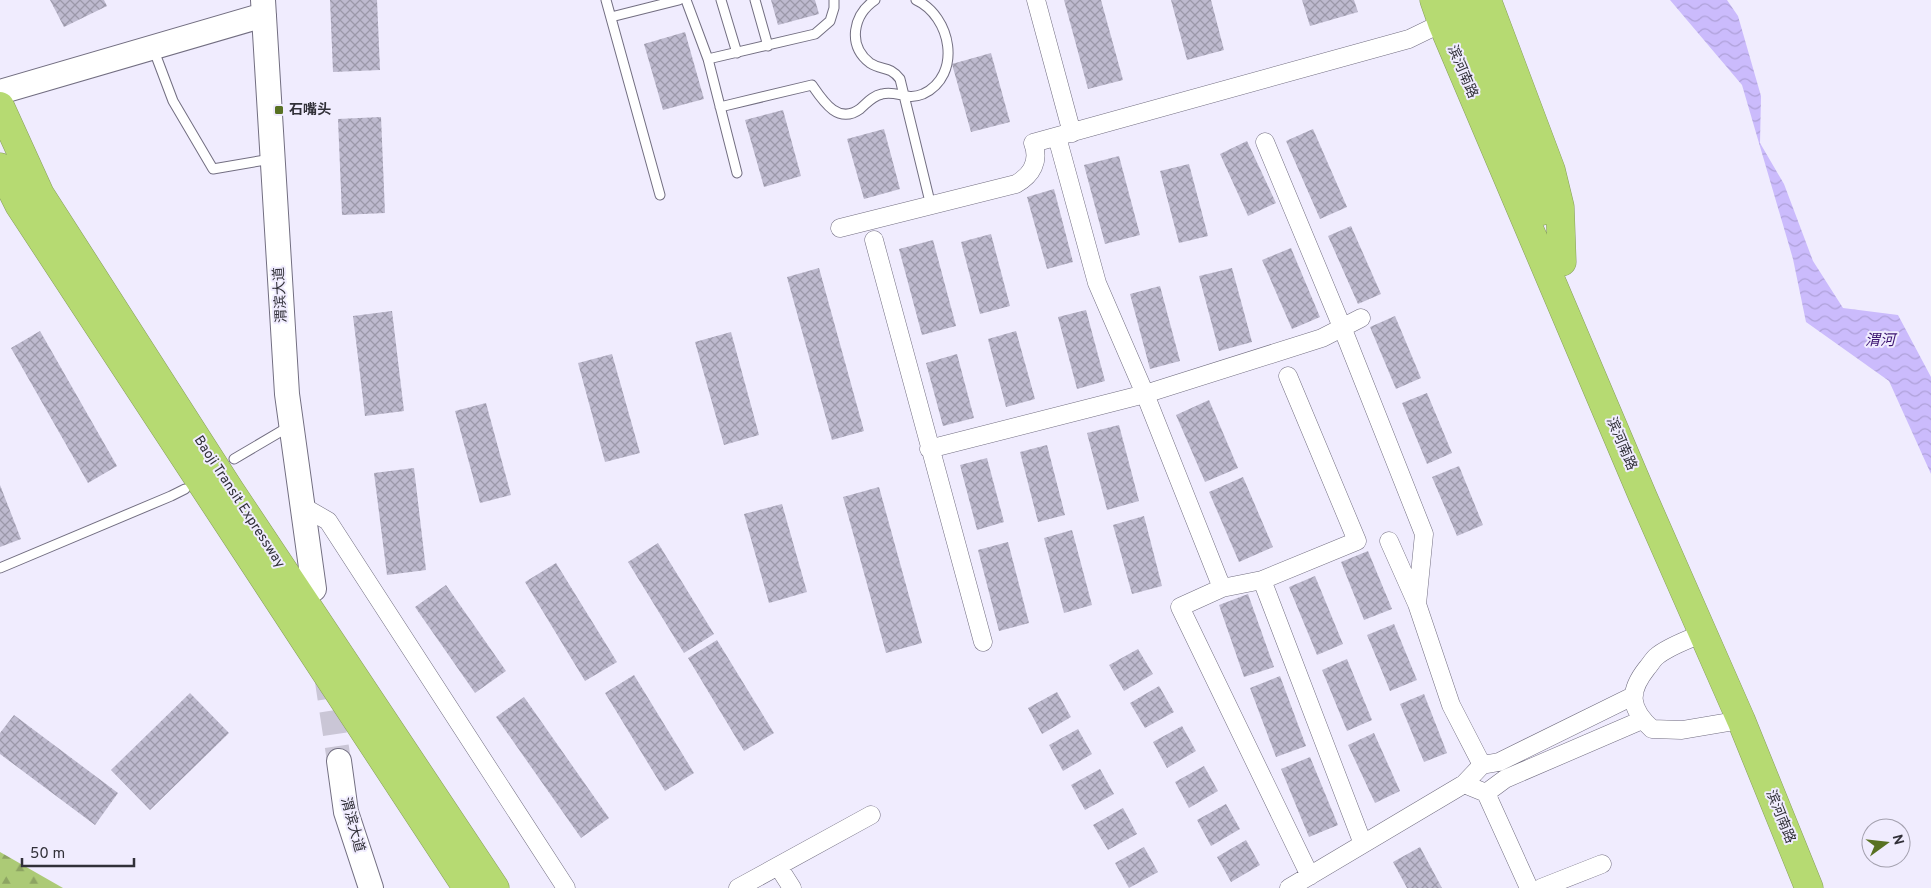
<svg xmlns="http://www.w3.org/2000/svg" width="1931" height="888" viewBox="0 0 1931 888" font-family="Overpass,'Noto Sans SC',sans-serif">
<defs>
<pattern id="forest-firs" width="22" height="20" patternUnits="userSpaceOnUse" patternTransform="scale(1.25)"><rect width="22" height="20" fill="#acca76"/><path d="M5 1l3.5 6h-7zM16 11l3.5 6h-7z" fill="#8da462"/></pattern>
<pattern id="water-waves" width="16" height="10" patternUnits="userSpaceOnUse" patternTransform="scale(1.25)"><rect width="16" height="10" fill="#cbbbfc"/><path d="M0 5q4-4 8 0t8 0" fill="none" stroke="#afa1d9"/></pattern>
<pattern id="building-cross-hatch" width="8" height="8" patternUnits="userSpaceOnUse" patternTransform="scale(1.25)"><rect width="8" height="8" fill="#bebacf"/><path d="M0 0l8 8M0 8l8-8" fill="none" stroke="#9b98a9"/></pattern>
</defs>
<rect width="100%" height="100%" fill="#f0ecfe"/>
<!-- forest -->
<path fill="url(#forest-firs)" d="M 0,852 L 63,888 L 0,888 Z"/>
<!-- water -->
<path fill="url(#water-waves)" d="M 1670,0 L 1727,0 L 1738,16 L 1761,96 L 1760,143 L 1784,184 L 1813,261 L 1843,308 L 1898,315 L 1931,377 L 1931,474 L 1889,381 L 1806,322 L 1793,259 L 1742,85 Z"/>
<!-- building -->
<path fill="url(#building-cross-hatch)" d="M 50,0 L 104,0 L 107,6 L 64,27 Z
M 330,0 L 377,0 L 380,70 L 333,72 Z
M 771,0 L 815,0 L 819,14 L 778,25 Z
M 1064,0 L 1101,0 L 1123,80 L 1088,89 Z
M 1171,0 L 1211,0 L 1224,50 L 1187,60 Z
M 1302,0 L 1354,0 L 1358,12 L 1310,26 Z
M 685,32 L 704,99 L 663,110 L 644,44 Z
M 991,53 L 1010,122 L 971,132 L 952,64 Z
M 783,110 L 801,176 L 764,187 L 745,120 Z
M 381,117 L 385,213 L 342,215 L 338,119 Z
M 884,129 L 900,189 L 864,199 L 847,139 Z
M 1313,129 L 1347,207 L 1320,219 L 1286,141 Z
M 1247,141 L 1276,203 L 1248,216 L 1220,154 Z
M 1119,156 L 1140,235 L 1105,244 L 1084,165 Z
M 1189,164 L 1208,236 L 1179,243 L 1160,171 Z
M 1054,189 L 1073,262 L 1047,269 L 1027,197 Z
M 1351,226 L 1381,294 L 1358,304 L 1328,236 Z
M 991,234 L 1010,306 L 980,314 L 961,242 Z
M 933,240 L 956,326 L 922,335 L 899,249 Z
M 1291,248 L 1320,317 L 1292,329 L 1262,260 Z
M 819,268 L 864,431 L 832,440 L 787,277 Z
M 1232,268 L 1252,342 L 1219,351 L 1199,276 Z
M 1160,286 L 1180,361 L 1150,369 L 1130,294 Z
M 1086,310 L 1105,381 L 1077,389 L 1058,317 Z
M 392,311 L 404,411 L 365,416 L 353,316 Z
M 1395,316 L 1421,378 L 1396,389 L 1370,327 Z
M 40,331 L 117,466 L 88,483 L 11,348 Z
M 1016,331 L 1035,399 L 1006,407 L 988,339 Z
M 731,332 L 759,435 L 724,445 L 695,342 Z
M 612,354 L 640,453 L 605,462 L 578,363 Z
M 957,354 L 974,418 L 943,426 L 926,363 Z
M 1427,393 L 1452,453 L 1427,464 L 1402,403 Z
M 1209,400 L 1238,468 L 1205,482 L 1176,415 Z
M 486,403 L 511,495 L 480,503 L 455,411 Z
M 1119,425 L 1139,501 L 1107,510 L 1087,433 Z
M 1047,445 L 1065,515 L 1038,522 L 1020,452 Z
M 987,458 L 1004,522 L 977,530 L 960,465 Z
M 1459,466 L 1483,525 L 1457,536 L 1432,477 Z
M 414,468 L 426,570 L 387,575 L 374,473 Z
M 1243,477 L 1273,547 L 1239,562 L 1209,492 Z
M 0,485 L 21,539 L 0,547 Z
M 879,487 L 922,643 L 886,653 L 843,497 Z
M 782,504 L 807,592 L 769,603 L 744,514 Z
M 1144,516 L 1162,586 L 1132,594 L 1113,525 Z
M 1072,530 L 1092,605 L 1064,613 L 1044,538 Z
M 1008,542 L 1029,623 L 999,631 L 978,550 Z
M 658,543 L 714,634 L 684,653 L 628,562 Z
M 1368,551 L 1392,609 L 1364,620 L 1341,562 Z
M 556,563 L 617,662 L 585,681 L 525,582 Z
M 1315,576 L 1343,644 L 1317,655 L 1289,587 Z
M 446,585 L 506,671 L 475,693 L 415,607 Z
M 1248,594 L 1274,667 L 1244,677 L 1219,605 Z
M 1394,624 L 1417,680 L 1390,691 L 1367,635 Z
M 717,640 L 774,733 L 744,751 L 688,658 Z
M 1138,649 L 1153,674 L 1124,691 L 1109,665 Z
M 1347,659 L 1372,720 L 1347,731 L 1322,670 Z
M 634,675 L 694,773 L 665,791 L 605,693 Z
M 1280,676 L 1306,746 L 1276,757 L 1250,688 Z
M 1159,686 L 1174,712 L 1145,728 L 1130,703 Z
M 1057,692 L 1071,717 L 1042,734 L 1028,708 Z
M 190,693 L 229,733 L 150,810 L 111,770 Z
M 1424,694 L 1447,753 L 1424,762 L 1400,704 Z
M 524,697 L 609,818 L 581,838 L 496,717 Z
M 14,715 L 118,793 L 95,825 L 0,754 L 0,733 Z
M 1182,726 L 1196,751 L 1167,768 L 1153,742 Z
M 1078,729 L 1092,754 L 1063,771 L 1049,745 Z
M 1374,733 L 1400,791 L 1375,803 L 1348,745 Z
M 1310,757 L 1338,825 L 1309,837 L 1281,769 Z
M 1204,766 L 1218,791 L 1189,808 L 1175,782 Z
M 1100,769 L 1114,794 L 1085,810 L 1071,785 Z
M 1226,804 L 1240,829 L 1211,846 L 1197,820 Z
M 1123,808 L 1137,834 L 1108,850 L 1093,825 Z
M 1246,840 L 1260,865 L 1231,882 L 1217,857 Z
M 1144,847 L 1158,872 L 1129,888 L 1115,863 Z
M 1420,847 L 1442,888 L 1407,888 L 1393,862 Z"/>
<g fill="none" stroke-linecap="round" stroke-linejoin="round">
<!-- secondary-tunnel -->
<path stroke="#cac6d6" stroke-width="24" stroke-dasharray="24 12" stroke-linecap="butt" d="M 326,675 L 339,761"/>
<!-- lane casing -->
<g stroke="#726e81" stroke-width="11">
<path id="lane" d="M 606,0 L 660,195
M 686,0 L 708,59 L 815,34 L 830,21 L 834,8 L 834,0
M 721,0 L 737,53
M 755,0 L 768,46
M 875,0 C 853,15 847,45 870,63 C 882,71 889,65 900,79 L 931,206
M 611,17 L 679,0
M 153,48 L 173,101 L 213,169 L 271,159
M 708,59 L 737,173
M 720,107 L 812,85 C 823,101 838,125 860,109 C 867,103 872,96 882,94 C 897,90 906,101 923,94 C 963,75 951,16 916,0
M 234,459 L 290,426
M 0,568 L 171,496 L 185,489"/>
</g>
<!-- street casing -->
<g stroke="#726e81" stroke-width="19">
<path id="street" d="M 1036,0 L 1072,133
M 1057,137 L 1097,283 L 1145,394 L 1222,588
M 1265,142 L 1342,327 L 1424,534 L 1417,604
M 840,228 L 1016,184 C 1032,175 1040,161 1033,143 L 1409,39 L 1442,23
M 874,240 L 983,642
M 1288,376 L 1357,541 L 1262,580 L 1222,588 L 1180,607 L 1310,876
M 929,449 L 1145,394 L 1322,338 L 1361,318
M 302,506 L 328,521 L 566,888
M 1389,541 L 1417,604 L 1451,705 L 1482,765
M 1262,580 L 1363,844
M 1703,633 C 1688,640 1669,646 1657,656 C 1653,659 1650,665 1647,668 C 1628,692 1629,708 1652,729 L 1682,730 L 1741,720
M 1464,784 L 1486,793 L 1505,779 L 1642,720
M 1486,793 L 1529,888
M 778,866 L 792,888
M 738,888 L 871,815
M 1289,888 L 1464,784 L 1482,765 L 1499,762 L 1633,696
M 1541,888 L 1602,864"/>
</g>
<!-- secondary casing -->
<g stroke="#726e81" stroke-width="26">
<path id="secondary" d="M 263,0 L 287,394 L 314,589
M 0,92 L 264,15
M 339,761 L 346,812 L 371,888"/>
</g>
<!-- highway casing -->
<g stroke="#879e5e" stroke-width="29">
<path id="highway" d="M 1434,0 L 1442,23 L 1643,497 L 1741,720 L 1809,888
M 1459,0 L 1542,211
M 1487,0 L 1551,170 L 1560,207 L 1562,262
M 0,106 L 40,194 L 230,490 L 495,888
M 0,167 L 19,205 L 467,888"/>
</g>
<!-- lane -->
<use href="#lane" stroke="#fff" stroke-width="9"/>
<!-- street -->
<use href="#street" stroke="#fff" stroke-width="18"/>
<!-- secondary -->
<use href="#secondary" stroke="#fff" stroke-width="24"/>
<!-- highway -->
<use href="#highway" stroke="#b6da72" stroke-width="28"/>
</g>
<!-- markers -->
<rect fill="#587122" stroke="#f0ecfe" stroke-width="2" x="274" y="105" width="10" height="10" rx="2.5"/>
<g text-anchor="middle" dominant-baseline="central" stroke-width="4" stroke-linejoin="round" paint-order="stroke">
<!-- street labels -->
<g font-size="14" fill="#313038" stroke="#f0ecfe">
<text transform="translate(1462 72) rotate(67)">滨河南路</text>
<text transform="translate(281 295) rotate(-93)">渭滨大道</text>
<text transform="translate(1621 444) rotate(67)">滨河南路</text>
<text transform="translate(239 502) rotate(57)">Baoji Transit Expressway</text>
<text transform="translate(1780 817) rotate(68)">滨河南路</text>
<text transform="translate(352 825) rotate(75)">渭滨大道</text>
</g>
<!-- poi labels -->
<g font-size="14" font-weight="bold" fill="#313038" stroke="#f0ecfe" text-anchor="start">
<text x="289" y="110">石嘴头</text>
</g>
<!-- water labels -->
<g font-size="15" font-style="italic" fill="#3a136f" stroke="#f0ecfe">
<text x="1880" y="341">渭河</text>
</g>
</g>
<!-- north arrow -->
<g transform="translate(1886 843) rotate(75)"><circle r="24" fill="#f0ecfe" stroke="#a4a1af"/>
<path d="M0-4L9 19L0 12L-9 19Z" fill="#587122"/>
<text y="-8" font-size="14" font-weight="bold" text-anchor="middle" fill="#313038">N</text>
</g>
<!-- scale -->
<path d="M22 858v8h112v-8" fill="none" stroke="#313038" stroke-width="2.5"/>
<text x="30" y="858" font-size="15" fill="#313038" stroke="#f0ecfe" stroke-width="4" paint-order="stroke">50 m</text>
</svg>
